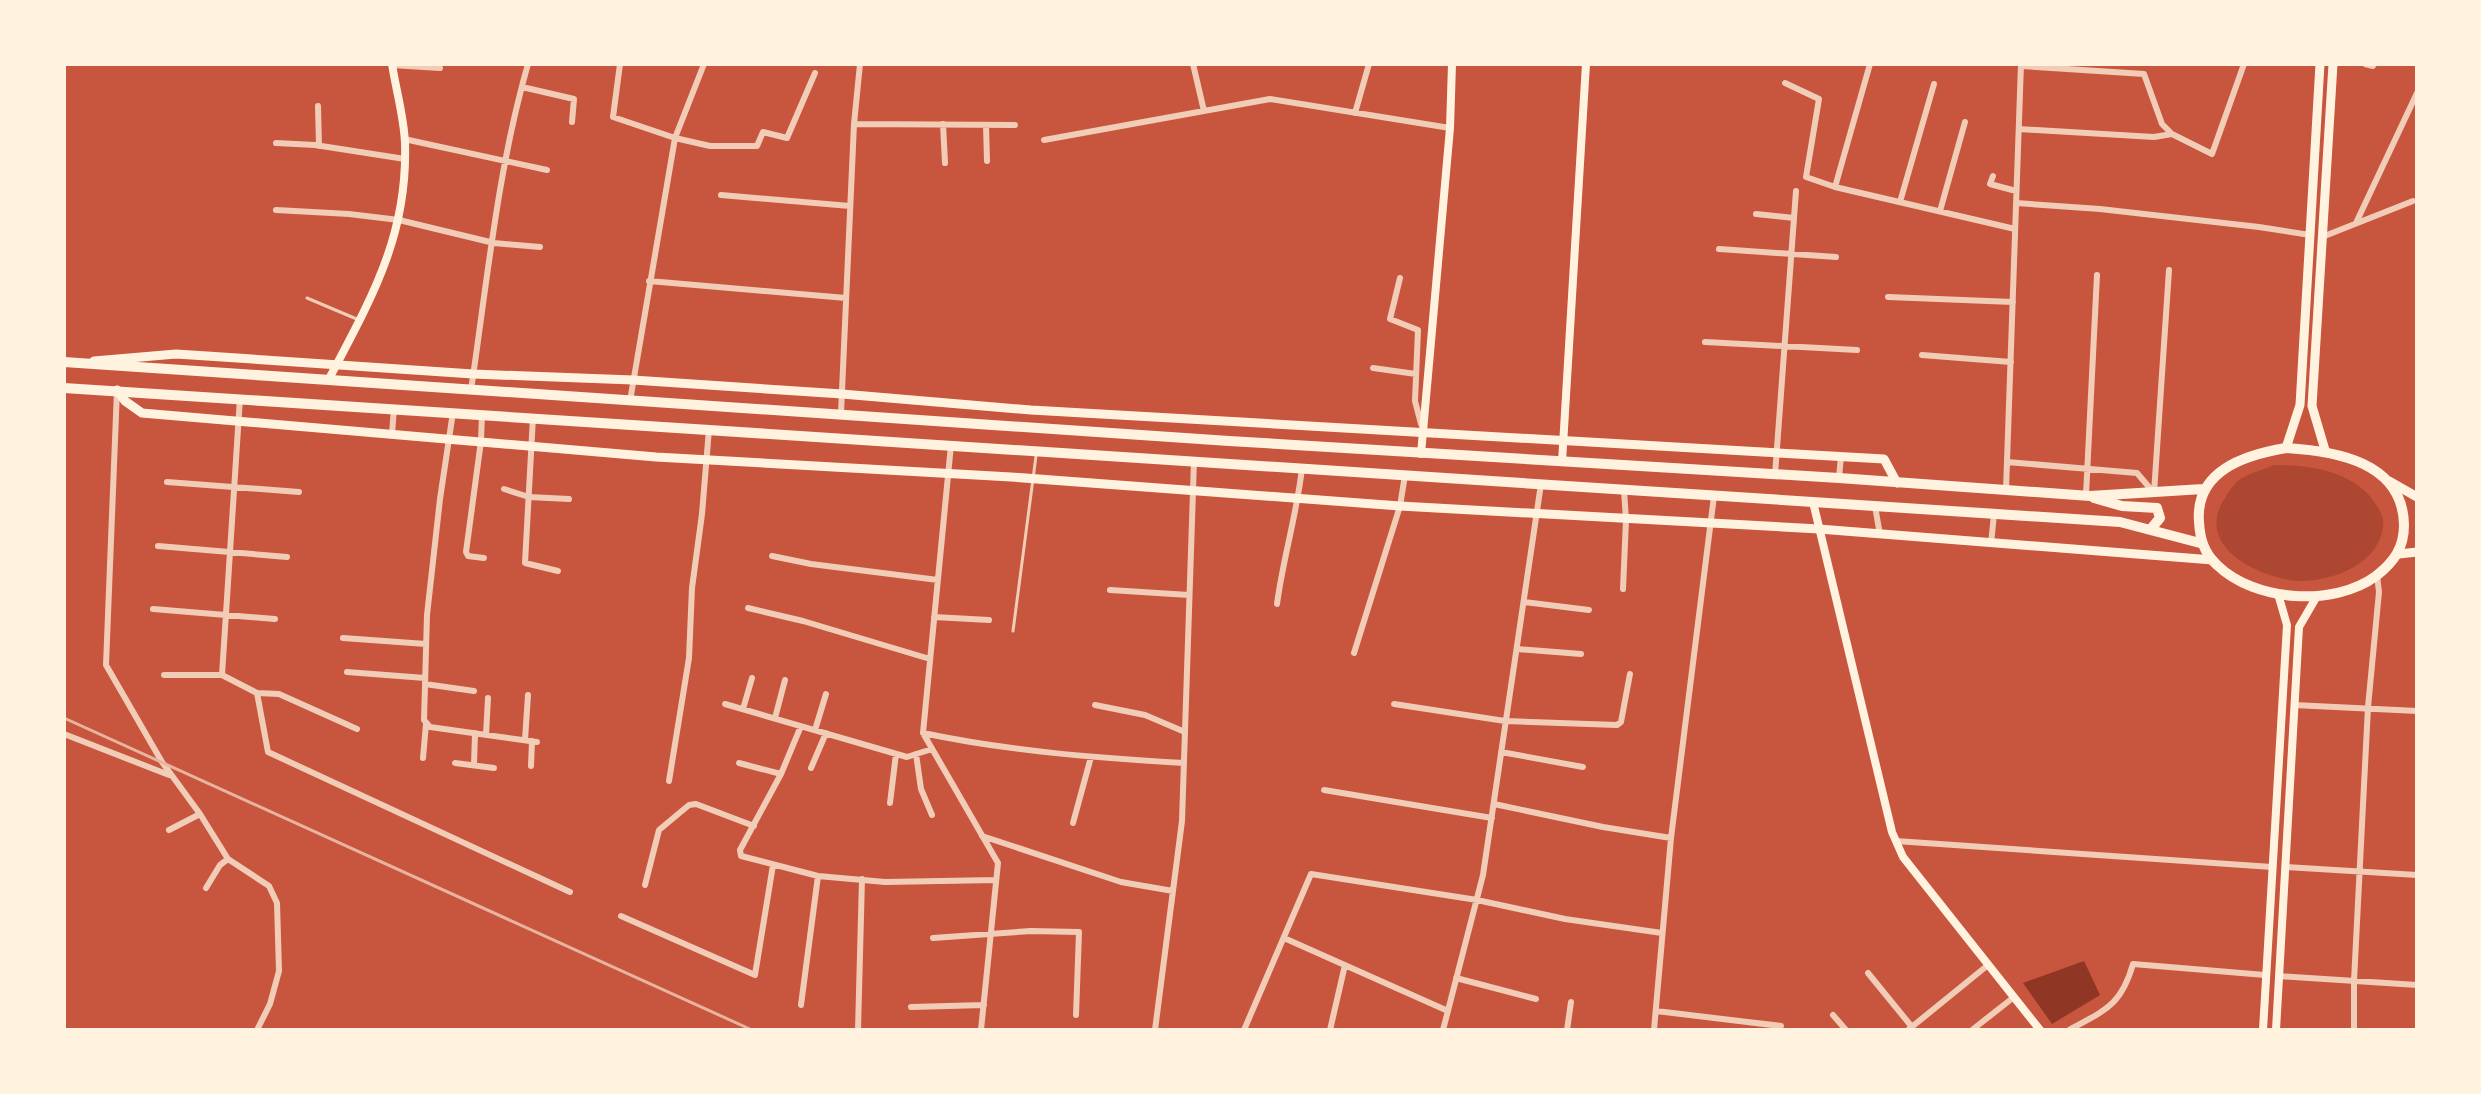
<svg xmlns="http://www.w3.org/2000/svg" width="2481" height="1094" viewBox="0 0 2481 1094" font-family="'DejaVu Sans',sans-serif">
<rect width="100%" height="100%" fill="#c8553d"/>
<!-- green -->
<path fill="#ae4732" d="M 2274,465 C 2311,465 2356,471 2377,506 C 2382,513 2384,520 2383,528 C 2380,543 2373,554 2360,563 C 2344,575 2317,582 2297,581 C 2257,577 2193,546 2225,498 C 2229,491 2234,484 2240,479 C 2250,473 2263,470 2274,465 Z"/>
<!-- water -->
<path fill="#8f3625" d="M 2084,961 L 2100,995 L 2052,1024 L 2023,983 Z"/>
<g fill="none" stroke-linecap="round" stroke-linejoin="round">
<!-- service -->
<path stroke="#f1ccb7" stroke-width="3" d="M 307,298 L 359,320
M 1013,631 L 1036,456"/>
<!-- minor -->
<path stroke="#f1ccb7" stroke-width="6" d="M 620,64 L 613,117 L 675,138 L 710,146 L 757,146 L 763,132 L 787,138 L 815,73
M 1193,64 L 1204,111
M 2365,64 L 2373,66 L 2374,64
M 392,65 L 440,68
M 2021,66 L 2144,74 L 2162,124 L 2172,134 L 2212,154 L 2244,64
M 1785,83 L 1819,99 L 1806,177 L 1835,187 L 2015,229
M 522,87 L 574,99 L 572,122
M 318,106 L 319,146
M 1355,113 L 1369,64
M 854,124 L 1015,125
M 943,124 L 945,163
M 986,125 L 987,161
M 2019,129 L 2154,137 L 2172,134
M 404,139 L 547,170
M 1044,140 L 1270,99 L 1450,128
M 276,143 L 315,145 L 405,159
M 1993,176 L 1990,184 L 2016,191
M 1835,187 L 1870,64
M 721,195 L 850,206
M 1900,202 L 1934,84
M 2016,203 L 2100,209 L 2259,227 L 2310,235
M 276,210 L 349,214 L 399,220 L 494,243 L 540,247
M 1940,211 L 1965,122
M 1756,214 L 1794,218
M 2356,223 L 2417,93
M 2322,237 L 2413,201
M 1719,249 L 1836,257
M 1400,278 L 1390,319 L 1418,330 L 1415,401 L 1421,424
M 649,281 L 846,298
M 1888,297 L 2013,302
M 1705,342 L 1857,350
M 1922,355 L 2011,362
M 1373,368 L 1416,374
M 117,390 L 106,665 L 162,762 L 200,814 L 228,859 L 269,886 L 277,903 L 279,971 L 270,1004 L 257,1030
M 471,390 C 487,282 498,168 528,64
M 240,398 L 222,675 L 257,693 L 268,752 L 570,892
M 630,401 L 675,138 L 704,64
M 453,412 L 440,499 L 427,615 L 424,720 L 430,727 L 537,742
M 841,413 L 854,124 L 860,64
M 482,414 L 481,441 L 466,552 L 468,556 L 484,558
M 533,417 L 525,563 L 558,571
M 392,434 L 394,408
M 951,445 L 923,733 L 998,863 L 981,1030
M 2007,462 L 2137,473 L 2154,493
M 1775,475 L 1796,191
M 1839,478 L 1841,456
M 167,482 L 299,492
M 504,489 L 529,497 L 569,499
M 2006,490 L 2021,64
M 2154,493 L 2169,270
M 2086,495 L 2097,275
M 1875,506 L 1880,535
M 1991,544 L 1994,514
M 158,546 L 287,557
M 772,556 L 811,564 L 938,580
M 1623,589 L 1626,520 L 1624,490
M 1110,590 L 1189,595
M 1524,602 L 1589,610
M 1277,604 C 1283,558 1297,514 1302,468
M 748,608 L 803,621 L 930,659
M 153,609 L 275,619
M 934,617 L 989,620
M 343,638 L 426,644
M 1517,649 L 1581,654
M 1354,653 L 1400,506 L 1405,475
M 347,672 L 425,678
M 164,675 L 222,675
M 425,684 L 474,691
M 257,693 L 279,694 L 357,729
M 725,704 L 907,757 L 932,749
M 1394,704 L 1505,721 L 1617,725 L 1621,722 L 1630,674
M 1095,705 L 1145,715 L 1185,732
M 2294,705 L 2417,711
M 743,709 L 752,678
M 775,718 L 785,680
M 801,726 L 781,774 L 740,850 L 741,856 L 818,876 L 885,882 L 996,880
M 815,730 L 826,694
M 923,733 C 1008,751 1097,758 1184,763
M 64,734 L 169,775
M 486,735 L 488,698
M 525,740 L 528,695
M 1501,752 L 1583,767
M 916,754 L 921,789 L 932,815
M 423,758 L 426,724
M 455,763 L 494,768
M 739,763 L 781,774
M 474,765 L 475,733
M 531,766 L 532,741
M 811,768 L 826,733
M 669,781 L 689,658 L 692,588 L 702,514 L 709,429
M 1324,790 L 1492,818
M 890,803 L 896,754
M 1494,804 L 1603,827 L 1671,838
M 1073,823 L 1091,757
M 169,830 L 200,814
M 982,836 L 1121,882 L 1173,891
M 1896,841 L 2272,867
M 2285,867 L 2417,875
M 645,885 L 659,830 L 689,805 L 696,804 L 754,826
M 206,888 L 220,865 L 228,859
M 621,916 L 755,975 L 773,865
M 933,938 L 1031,931 L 1079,932 L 1076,1015
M 1284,938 L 1448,1011
M 1868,973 L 1912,1027
M 2278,976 L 2417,985
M 1456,978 L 1536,999
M 801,1005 L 818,876
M 911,1007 L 984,1005
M 1656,1011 L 1781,1026
M 1833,1015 L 1846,1030
M 858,1030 L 862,879
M 1155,1030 L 1182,821 L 1194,461
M 1244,1030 L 1311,874 L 1477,900 L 1565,919 L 1662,933
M 1330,1030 L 1345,965
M 1443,1030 L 1483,875 L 1541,484
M 1567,1030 L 1571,1002
M 1654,1030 L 1671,838 L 1714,496
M 1908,1030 L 1988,965
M 1972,1030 L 2014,997
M 2069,1030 C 2105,1010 2121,1006 2133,964 L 2265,975
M 2354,1030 L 2354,981 L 2368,707 L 2379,592 L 2377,575"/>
<!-- secondary -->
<path stroke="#fff3e0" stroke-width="8" d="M 329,379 C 371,299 408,236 405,143 C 404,117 396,90 392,64
M 1421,454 L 1450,128 L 1452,64
M 1562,462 L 1586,64
M 1813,502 L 1892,832 L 1903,857 L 2040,1030
M 2263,1030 L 2287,625 L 2278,594
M 2276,1030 L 2299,627 L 2317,596"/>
<!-- primary -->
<path stroke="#fff3e0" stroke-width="9" d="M 94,361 L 176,354 L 207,356 L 473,374 L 633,380 L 842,394 L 1031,410 L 1884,459 L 1897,483
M 117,390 L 125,401 L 142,413 L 656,457 L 1011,477 L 1400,506 L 1819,529 L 2213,560
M 2286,448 L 2300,405 L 2320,64
M 2325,450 L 2312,406 L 2333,64
M 2389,481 L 2417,497
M 2399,554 L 2417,552"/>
<!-- trunk -->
<path stroke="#fff3e0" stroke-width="10" d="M 64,362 L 1229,441 L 1839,478 L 2090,496 L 2203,489
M 64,388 L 2120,522 L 2200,543
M 2286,448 C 2336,451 2403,462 2404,525 C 2404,548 2394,562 2376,576 C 2334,607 2255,602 2217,565 C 2204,553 2200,539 2199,522 C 2195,471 2244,455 2286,448 Z
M 2094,498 L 2122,506 L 2157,508 L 2160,518 L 2150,530"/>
<!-- rail -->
<path stroke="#e9b49f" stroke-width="3" d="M 64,718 L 752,1030"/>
</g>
<!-- border -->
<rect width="2481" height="1094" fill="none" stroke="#fff3e0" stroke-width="132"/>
</svg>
